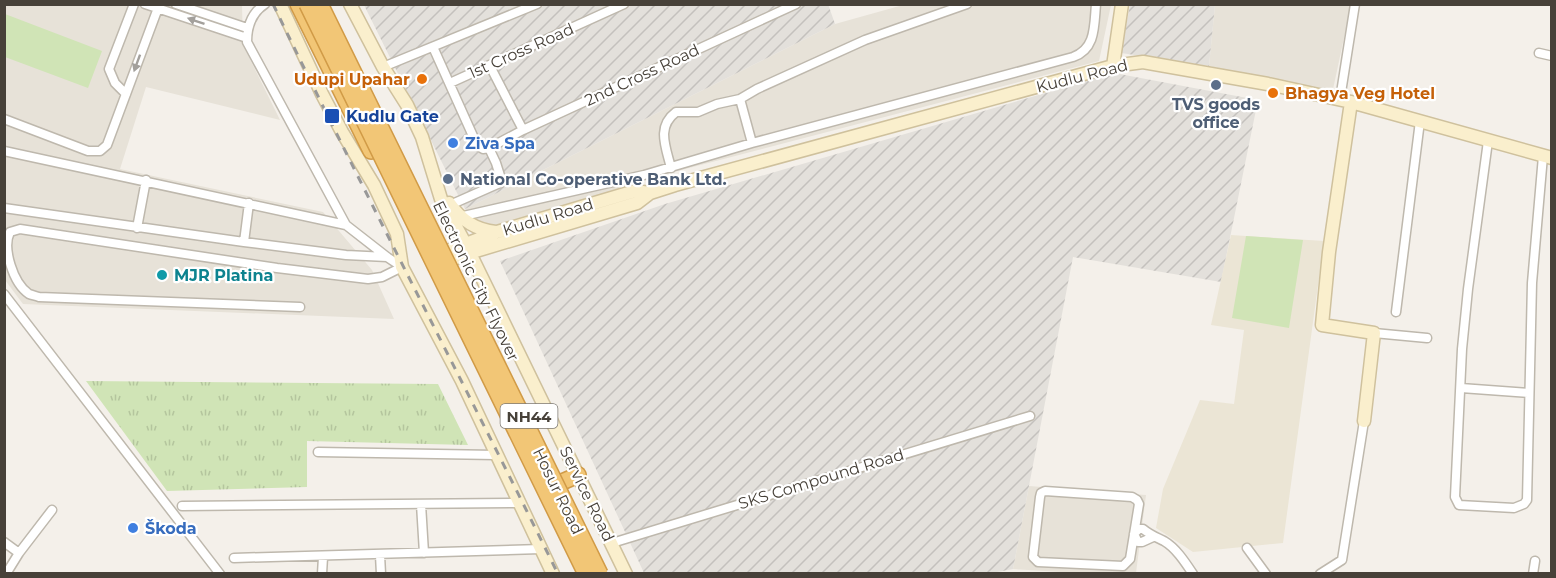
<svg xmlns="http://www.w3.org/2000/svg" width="1556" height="578" viewBox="0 0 1556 578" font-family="Montserrat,sans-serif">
<defs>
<pattern id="industrial-furrows" width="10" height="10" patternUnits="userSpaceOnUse" patternTransform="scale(1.5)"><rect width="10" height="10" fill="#e3e0db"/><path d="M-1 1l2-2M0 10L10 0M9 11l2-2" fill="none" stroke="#c4c1bd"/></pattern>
<pattern id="grass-tufts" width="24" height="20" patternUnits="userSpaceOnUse" patternTransform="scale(1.5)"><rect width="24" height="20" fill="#d0e4b6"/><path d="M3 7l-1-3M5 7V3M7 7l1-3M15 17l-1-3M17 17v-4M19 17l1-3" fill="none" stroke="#b4c59d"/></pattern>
</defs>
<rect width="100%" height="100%" fill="#f4f0ea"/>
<!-- residential -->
<path fill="#e7e2d8" d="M 5,5 L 242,5 L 243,45 L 280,120 L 146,87 L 120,169 L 323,212 L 372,270 L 394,319 L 23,304 L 5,280 Z
M 903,5 L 1111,5 L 1099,61 L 662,175 L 498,226 L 476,225 L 465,209 L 835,24 Z
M 1215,5 L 1351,5 L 1332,94 L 1209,66 Z
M 1029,486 L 1146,495 L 1136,573 L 1077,573 L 1013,569 Z"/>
<!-- industrial -->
<path fill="url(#industrial-furrows)" d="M 828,4 L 835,24 L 465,209 L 364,5 Z
M 1130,5 L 1215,5 L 1209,66 L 1121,53 Z
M 1114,73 L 1258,100 L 1221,282 L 1073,257 L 1013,569 L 987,574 L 644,573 L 500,261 L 665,204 Z"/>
<!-- education -->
<path fill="#ebe5d5" d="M 1231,235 L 1324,241 L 1283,543 L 1193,552 L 1156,528 L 1163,489 L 1200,400 L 1234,404 L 1244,330 L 1211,325 Z"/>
<!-- grass -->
<path fill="url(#grass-tufts)" d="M 86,381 L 438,384 L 468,445 L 307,441 L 307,487 L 167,491 Z"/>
<!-- green -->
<path fill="#d0e4b6" d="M 5,14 L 102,51 L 88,88 L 5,57 Z
M 1246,236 L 1303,240 L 1289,328 L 1232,318 Z"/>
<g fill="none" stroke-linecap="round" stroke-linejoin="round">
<!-- street casing -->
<g stroke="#beb8ad" stroke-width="11">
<path id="street" d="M 145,4 L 247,38
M 176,4 L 247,28
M 265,4 C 251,13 247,27 247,42 L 346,225 L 387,257 L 402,267
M 433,47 L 477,145 L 483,149 L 489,148
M 1539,53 L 1552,56
M 490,66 L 523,130
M 383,67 L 537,4
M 450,83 L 624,4
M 126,94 L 115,83 L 109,69 L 134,4
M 740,99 L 752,143
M 1340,99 L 1355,4
M 4,119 L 88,151 L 100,151 L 107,145 L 158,8
M 1488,141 L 1468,289 L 1462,349 L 1455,497 L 1459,505 L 1514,508 L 1524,504 L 1527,500 L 1532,283 L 1543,156
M 489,148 L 523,130 L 796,4
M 4,151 L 346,225
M 671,168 C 666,147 656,127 676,112 L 698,112 L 717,104 L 740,99 L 757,89 L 865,40 L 967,4
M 654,172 L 659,190
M 450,205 L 502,182 L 496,163 L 489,148
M 4,208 L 244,242 L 346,255 L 387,257
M 459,217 L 644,175 L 752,143 L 1073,57 C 1096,49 1094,26 1096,4
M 137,228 L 146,180
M 244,242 L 249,203
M 4,294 L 220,574
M 300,307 L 39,297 C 36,296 32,295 29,294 C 13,283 2,248 10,232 L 20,229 L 277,268 L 368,279 L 382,277 L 402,267
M 1396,312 L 1420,121
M 1374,333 L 1427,338
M 1461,388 L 1528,393
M 318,452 L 496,455
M 1045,491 L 1132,497 L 1137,500 L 1139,504 L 1130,559 L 1123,566 L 1038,562 L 1033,557 L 1040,497 L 1041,493 Z
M 421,504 L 424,553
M 182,506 L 521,503
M 1134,534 L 1139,529 L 1143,529 C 1150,535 1156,537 1164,541 C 1176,548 1185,562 1193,574
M 1134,534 L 1138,542 L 1142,542 L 1153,537
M 4,542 L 19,553 L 6,574
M 612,543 L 1030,416
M 1247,548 L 1266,574
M 19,553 L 52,510
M 380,555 L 381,574
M 234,558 L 541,549
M 322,574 L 323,557
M 1320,574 L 1342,560 L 1364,421
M 1533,574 L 1535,561"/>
</g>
<!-- secondary casing -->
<g stroke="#cfc19d" stroke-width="15">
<path id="secondary" d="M 280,4 L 322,94 L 342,132 L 374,185 L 397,234 L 402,267 L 462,381 L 553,574
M 350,4 L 383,67 L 407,105 L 422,137 L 441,199 L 465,243 L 626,574
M 1113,66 L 1122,4
M 1351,102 L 1329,252 L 1322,325 L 1374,333 L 1364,421
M 449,203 C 461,220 475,230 496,232
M 434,256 L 497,232 L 635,191 L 650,193
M 439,265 L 469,253 L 637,203 L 650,193 L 675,185 L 1113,66 L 1143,62 L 1268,84 L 1351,102 L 1552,158"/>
</g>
<!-- highway casing -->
<g stroke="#d19b47" stroke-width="18">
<path id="highway" d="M 298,4 L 371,151
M 562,482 L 578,475"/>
</g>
<!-- street -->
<use href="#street" stroke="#fff" stroke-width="8"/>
<!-- secondary -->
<use href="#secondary" stroke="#faefcd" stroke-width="12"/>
<!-- highway -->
<use href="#highway" stroke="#f2c676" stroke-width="15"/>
<!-- rail -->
<path stroke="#989898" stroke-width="3" stroke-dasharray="8 8" stroke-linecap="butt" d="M 273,4 C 365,195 464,383 558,574"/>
<!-- highway-bridge casing -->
<g stroke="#d19b47" stroke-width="18" stroke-linecap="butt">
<path id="highway-bridge" d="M 307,4 L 586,574
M 320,4 L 600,574"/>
</g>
<!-- highway-bridge -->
<use href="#highway-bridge" stroke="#f2c676" stroke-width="15"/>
</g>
<!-- one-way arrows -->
<defs><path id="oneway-solid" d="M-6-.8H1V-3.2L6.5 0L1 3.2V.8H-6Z" transform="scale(1.5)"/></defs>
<g fill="#a3a09c">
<use href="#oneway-solid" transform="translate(196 21) rotate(-161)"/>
<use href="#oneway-solid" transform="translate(137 63) rotate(110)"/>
</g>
<!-- markers -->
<g fill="#e8710a" stroke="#fff" stroke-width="2">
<circle cx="422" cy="79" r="6"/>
<circle cx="1273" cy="93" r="6"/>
</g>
<g fill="#5c6f8a" stroke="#fff" stroke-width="2">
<circle cx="1216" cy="85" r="6"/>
<circle cx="448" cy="179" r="6"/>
</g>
<rect fill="#1a4fb4" stroke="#fff" stroke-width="2" x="324" y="108" width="16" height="16" rx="3"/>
<g fill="#3f7fe0" stroke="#fff" stroke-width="2">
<circle cx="453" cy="143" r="6"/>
<circle cx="133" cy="528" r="6"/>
</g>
<circle fill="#0f9aa8" stroke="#fff" stroke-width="2" cx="162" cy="275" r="6"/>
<g text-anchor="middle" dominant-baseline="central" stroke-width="4.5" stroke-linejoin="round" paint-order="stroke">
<!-- shield labels -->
<rect fill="#fff" stroke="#7e7a74" stroke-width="1.5" x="500.5" y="404" width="57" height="24" rx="4.5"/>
<g font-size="15" font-weight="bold" fill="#474139">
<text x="529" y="416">NH44</text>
</g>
<!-- street labels -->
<g font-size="16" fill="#474139" stroke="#fff">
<text transform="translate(521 51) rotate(-24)">1st Cross Road</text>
<text transform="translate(642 75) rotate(-25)">2nd Cross Road</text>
<text transform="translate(1082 76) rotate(-14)">Kudlu Road</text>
<text transform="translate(548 217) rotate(-17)">Kudlu Road</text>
<text transform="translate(476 281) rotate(64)">Electronic City Flyover</text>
<text transform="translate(821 479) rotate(-17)">SKS Compound Road</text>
<text transform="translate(558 491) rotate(64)">Hosur Road</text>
<text transform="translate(587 494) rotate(64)">Service Road</text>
</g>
<!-- food labels -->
<g font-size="16" font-weight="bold" fill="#c56008" stroke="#fff" text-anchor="end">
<text x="410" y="79">Udupi Upahar</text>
<text x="1285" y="93" text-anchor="start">Bhagya Veg Hotel</text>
</g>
<!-- service labels -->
<g font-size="16" font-weight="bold" fill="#4e5e75" stroke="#fff">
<text x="1216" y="104">TVS goods<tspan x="1216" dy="18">office</tspan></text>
<text x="460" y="179" text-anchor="start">National Co-operative Bank Ltd.</text>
</g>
<!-- transit labels -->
<g font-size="16" font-weight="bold" fill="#164399" stroke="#fff" text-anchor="start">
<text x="346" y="116">Kudlu Gate</text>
</g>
<!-- shop labels -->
<g font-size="16" font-weight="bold" fill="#366cbe" stroke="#fff" text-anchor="start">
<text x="465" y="143">Ziva Spa</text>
<text x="145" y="528">Škoda</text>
</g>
<!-- culture labels -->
<g font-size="16" font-weight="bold" fill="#0d838f" stroke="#fff" text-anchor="start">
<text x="174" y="275">MJR Platina</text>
</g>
</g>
<!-- border -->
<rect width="1556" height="578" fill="none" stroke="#474139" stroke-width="12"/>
</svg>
